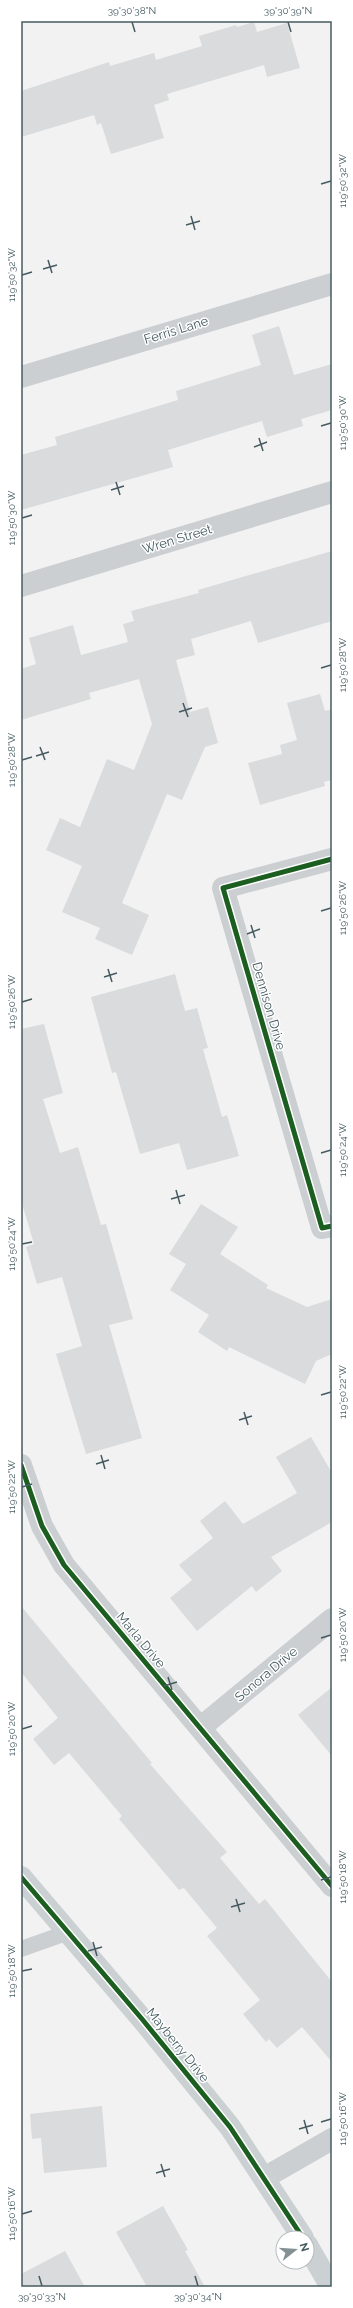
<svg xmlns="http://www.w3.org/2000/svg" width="353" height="2308" viewBox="0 0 353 2308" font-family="Raleway,sans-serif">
<rect width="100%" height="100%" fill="#f3f2f2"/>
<!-- building -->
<path fill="#d9dbdc" d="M 254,22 L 257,32 L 287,23 L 300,68 L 267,77 L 264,65 L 167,94 L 169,100 L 154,105 L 164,138 L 111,154 L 101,123 L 97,125 L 94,115 L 21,137 L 21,91 L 109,62 L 110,66 L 154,53 L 156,60 L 202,46 L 199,36 L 236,25 L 237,27 Z
M 279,326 L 294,375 L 332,364 L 332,410 L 301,419 L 303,426 L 267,437 L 262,421 L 168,450 L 173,467 L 21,510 L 21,455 L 57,445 L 55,437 L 178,400 L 176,391 L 261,365 L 252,335 Z
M 332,551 L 332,621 L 258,643 L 251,621 L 191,639 L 195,655 L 176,660 L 190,712 L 208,707 L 218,743 L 205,747 L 182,800 L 167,794 L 122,903 L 149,915 L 132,955 L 95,939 L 100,928 L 62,912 L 82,866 L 46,850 L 60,818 L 80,827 L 107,759 L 134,770 L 152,724 L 139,679 L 89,693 L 91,699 L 21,720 L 21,669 L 36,664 L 29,638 L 73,625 L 81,655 L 128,642 L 123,624 L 134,621 L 131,611 L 199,593 L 198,590 Z
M 320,694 L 325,711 L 332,709 L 332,780 L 324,782 L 325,786 L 260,805 L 248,763 L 282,754 L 280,745 L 297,740 L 287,703 Z
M 175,974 L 185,1011 L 197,1008 L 208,1048 L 203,1049 L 222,1117 L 227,1115 L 239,1156 L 187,1170 L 179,1143 L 140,1154 L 116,1072 L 112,1073 L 91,997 Z
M 44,1024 L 63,1093 L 43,1099 L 60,1153 L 78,1147 L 101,1225 L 106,1224 L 133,1319 L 109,1325 L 142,1438 L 86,1454 L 56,1354 L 82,1346 L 62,1277 L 37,1284 L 26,1247 L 34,1244 L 21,1200 L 21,1029 Z
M 201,1204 L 238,1227 L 220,1254 L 268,1285 L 266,1288 L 307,1307 L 332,1299 L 332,1354 L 316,1361 L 305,1384 L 229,1347 L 227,1351 L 198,1332 L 209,1315 L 170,1290 L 186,1264 L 169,1254 Z
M 311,1437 L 332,1473 L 332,1522 L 271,1557 L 282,1571 L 256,1592 L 252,1586 L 197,1631 L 170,1598 L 192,1580 L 179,1565 L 213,1538 L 200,1521 L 225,1501 L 243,1524 L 297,1493 L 276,1457 Z
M 21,1606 L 152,1763 L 150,1764 L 227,1852 L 220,1858 L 259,1904 L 265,1899 L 332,1982 L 332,2062 L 302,2027 L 277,2048 L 269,2039 L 266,2042 L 243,2014 L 260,2000 L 207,1936 L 217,1928 L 184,1888 L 179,1890 L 119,1819 L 122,1816 L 69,1753 L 54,1765 L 33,1739 L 58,1718 L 21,1672 Z
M 332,1687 L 332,1756 L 298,1715 Z
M 102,2106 L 107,2167 L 44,2173 L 41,2138 L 32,2139 L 30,2114 Z
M 163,2206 L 188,2250 L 185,2251 L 205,2287 L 147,2287 L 116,2232 Z
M 65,2251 L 85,2287 L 21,2287 L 21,2274 Z"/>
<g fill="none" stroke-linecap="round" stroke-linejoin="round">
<!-- service -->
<path stroke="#cbcfd1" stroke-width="16" d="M 21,1949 L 69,1932"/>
<!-- minor -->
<path stroke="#cbcfd1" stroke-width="22" d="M 21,586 L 332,492
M 332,859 L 223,888 L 322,1228 L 332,1226
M 21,1465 L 42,1526 L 64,1565 L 332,1886
M 200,1728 L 332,1619
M 264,2178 L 332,2139"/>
<!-- tertiary -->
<path stroke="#cbcfd1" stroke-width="22" d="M 21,377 L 332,284"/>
<!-- secondary -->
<path stroke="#cbd0d3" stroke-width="22" d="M 21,1877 L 142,2019 L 230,2127 L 303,2238
M 307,2245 L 331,2287"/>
<!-- cycleway casing -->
<g stroke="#fff" stroke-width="8">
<path id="cycleway" d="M 332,859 L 223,888 L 322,1228 L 332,1226
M 21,1465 L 42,1526 L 64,1565 L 332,1886
M 21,1877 L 142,2019 L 230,2127 L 303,2238"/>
</g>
<!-- cycleway -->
<use href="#cycleway" stroke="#1b5e20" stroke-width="5"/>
</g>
<!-- ticks -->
<path fill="none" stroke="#465b61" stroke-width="1.5" d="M 132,22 L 135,32M 288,22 L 291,32M 321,184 L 331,181M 191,216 L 195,230M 186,225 L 200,221M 48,260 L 52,273M 43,269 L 57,265M 22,275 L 32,272M 321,426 L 331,423M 259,438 L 263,451M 254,447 L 267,442M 116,482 L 120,495M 111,490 L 124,486M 22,518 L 32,515M 321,668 L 331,665M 183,703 L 188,717M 179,712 L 192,708M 40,747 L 45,760M 36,756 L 49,752M 22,760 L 32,757M 321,911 L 331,908M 251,925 L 255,938M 247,934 L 260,929M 108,969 L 112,982M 104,977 L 117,973M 22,1002 L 32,999M 321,1153 L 331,1150M 176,1190 L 180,1204M 171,1199 L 185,1195M 22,1244 L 32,1242M 321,1395 L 331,1392M 244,1412 L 248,1425M 239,1420 L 252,1416M 101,1455 L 105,1469M 96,1464 L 109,1460M 22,1487 L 32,1484M 321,1638 L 331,1635M 168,1677 L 172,1690M 164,1686 L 177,1682M 22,1729 L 32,1726M 321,1880 L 331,1877M 236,1899 L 240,1912M 231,1907 L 245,1903M 93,1942 L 97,1956M 88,1951 L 102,1947M 22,1971 L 32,1969M 304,2120 L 308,2134M 321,2122 L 331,2119M 299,2129 L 313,2125M 161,2164 L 165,2177M 156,2173 L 170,2169M 22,2214 L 32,2211M 39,2276 L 42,2286M 195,2276 L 198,2286"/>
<g text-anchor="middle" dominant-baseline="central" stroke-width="3" stroke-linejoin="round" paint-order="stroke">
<!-- street labels -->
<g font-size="13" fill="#465b61" stroke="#fff">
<text transform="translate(176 330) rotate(-17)">Ferris Lane</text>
<text transform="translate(177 539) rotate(-17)">Wren Street</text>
<text transform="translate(269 1006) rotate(74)">Dennison Drive</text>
<text transform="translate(141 1640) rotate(50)">Marla Drive</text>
<text transform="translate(266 1674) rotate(-40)">Sonora Drive</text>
<text transform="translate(178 2045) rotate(51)">Mayberry Drive</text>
</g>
</g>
<!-- border -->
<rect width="353" height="2308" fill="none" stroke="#ffffff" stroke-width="44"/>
<!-- north arrow -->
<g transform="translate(295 2250) rotate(73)"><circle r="19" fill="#ffffff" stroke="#b5bdc0"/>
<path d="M0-3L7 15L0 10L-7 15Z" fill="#839094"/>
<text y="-6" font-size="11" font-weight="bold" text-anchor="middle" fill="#465b61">N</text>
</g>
<rect x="22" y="22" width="309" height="2264" fill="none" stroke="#465b61" stroke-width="1.5"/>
<g font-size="10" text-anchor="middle" fill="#465b61">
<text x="132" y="14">39°30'38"N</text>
<text x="288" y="14">39°30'39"N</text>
<text transform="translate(342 181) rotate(-90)" y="4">119°50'32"W</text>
<text transform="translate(11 275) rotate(-90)" y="4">119°50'32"W</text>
<text transform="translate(342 423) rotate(-90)" y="4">119°50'30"W</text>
<text transform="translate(11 518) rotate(-90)" y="4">119°50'30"W</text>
<text transform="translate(342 665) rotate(-90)" y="4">119°50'28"W</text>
<text transform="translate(11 760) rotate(-90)" y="4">119°50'28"W</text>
<text transform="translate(342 908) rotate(-90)" y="4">119°50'26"W</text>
<text transform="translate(11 1002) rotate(-90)" y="4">119°50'26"W</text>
<text transform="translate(342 1150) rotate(-90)" y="4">119°50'24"W</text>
<text transform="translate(11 1244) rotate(-90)" y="4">119°50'24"W</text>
<text transform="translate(342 1392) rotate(-90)" y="4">119°50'22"W</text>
<text transform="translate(11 1487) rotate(-90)" y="4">119°50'22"W</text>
<text transform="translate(342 1635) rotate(-90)" y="4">119°50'20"W</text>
<text transform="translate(11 1729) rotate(-90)" y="4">119°50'20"W</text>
<text transform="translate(342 1877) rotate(-90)" y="4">119°50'18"W</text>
<text transform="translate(11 1971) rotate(-90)" y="4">119°50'18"W</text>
<text transform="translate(342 2119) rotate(-90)" y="4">119°50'16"W</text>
<text transform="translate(11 2214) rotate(-90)" y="4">119°50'16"W</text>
<text x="42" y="2300">39°30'33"N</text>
<text x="198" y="2300">39°30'34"N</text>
</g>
</svg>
